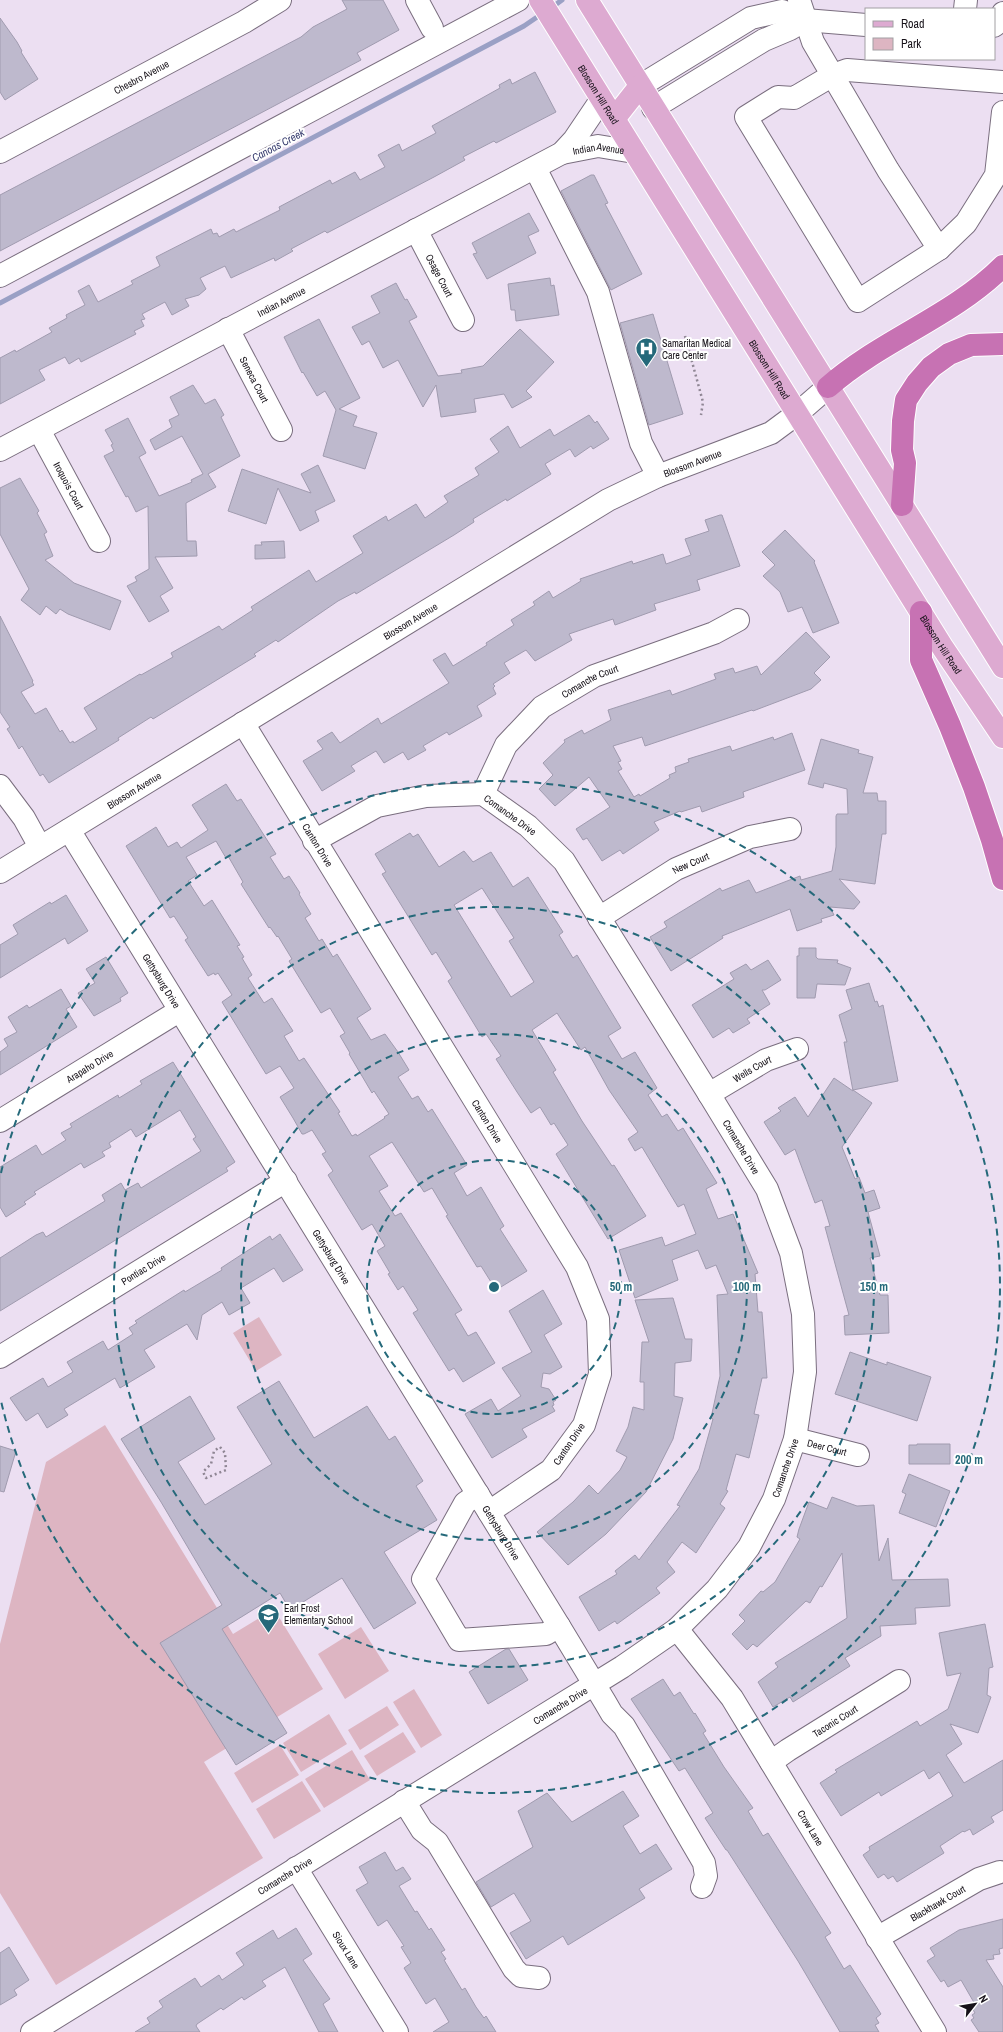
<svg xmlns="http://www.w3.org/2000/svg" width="1003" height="2032" viewBox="0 0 1003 2032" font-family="'Archivo Narrow',sans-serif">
  <rect width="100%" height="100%" fill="#ecdff2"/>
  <path fill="#ddb5c2" d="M259,1317l23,38 -26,16 -23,-38z
    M105,1425l128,209 41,-25 49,80 -119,73 59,96 -207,127 -56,-92v-249l46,-182z
    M361,1627l28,44 -44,28 -27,-45z
    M414,1689l28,46 -21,13 -28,-46z
    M387,1706l12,19 -39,25 -12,-20z
    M329,1714l18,30 -46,28 -18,-29z
    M403,1732l13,20 -39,24 -13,-20z
    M280,1745l19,30 -47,28 -18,-30z
    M352,1750l18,30 -46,28 -19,-29z
    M302,1781l19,30 -47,28 -18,-30z"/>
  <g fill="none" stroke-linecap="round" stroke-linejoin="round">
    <path stroke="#9aa0c5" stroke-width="5" d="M551,8l11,-8
      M0,303l524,-277 19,-13"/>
  </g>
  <path fill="#beb9cd" stroke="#a09baf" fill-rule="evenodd" d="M342,0h41l16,30 -42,23 4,7 -361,191v-56l301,-158 12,-10 34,-18z
    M0,18l17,24 5,9 -1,1 17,27 -33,21 -5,-8z
    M535,72l21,40 -60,31 -2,-2 -31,16 2,3 -31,17 -107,56 -2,-2 -34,18 2,2 -18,10 -1,-3 -43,20 -6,-12 -25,12 6,11 -7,6 -14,4 4,7 -17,9 -7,-13 -23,12 3,5 -4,1 3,6 -10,5 2,3 -55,28 -2,-4 -10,6 -4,-7 -26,13 6,10 -45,24v-46l15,-8 1,2 36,-20 -3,-4 18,-10 -1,-3 19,-10 -7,-14 11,-6 9,17 35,-18 -2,-3 29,-15 -4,-9 55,-28 2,5 4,-1 2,4 15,-8 2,3 44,-22 -1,-3 51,-27 2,4 23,-12 5,8 25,-13 -7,-12 21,-11 3,7 34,-18 -4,-7 68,-38 -1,-3 11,-6 2,5z
    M591,175h3l14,28 -3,1 37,70 -31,16 -50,-99z
    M529,213l10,18 -11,5 8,17 -49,26 -14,-25 4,-1 -5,-10z
    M550,278l1,8 3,-1 5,30 -43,6 -1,-11h-4l-3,-26z
    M396,283l9,17 2,-1 10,18 -8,4 29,55 24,-3 -1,-3 22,-4 37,-37 34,33 -28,29 6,6 -20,11 -8,-14 -30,5 2,13 -35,5 -5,-32 -13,22 -25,-47 -15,8 -14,-27 -7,4 -10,-18 28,-14 -9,-17z
    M653,314l30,100 -34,11 -29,-102z
    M319,319l41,79 -21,11 18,7 -4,10 24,7 -12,36 -42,-13 13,-46 -11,-19 -8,5 -14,-24 -1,1 -18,-36z
    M193,385l12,19 10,-5 9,16 -3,2 19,39 -32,18 8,13 -30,16 1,38h9l1,15 -42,1 18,31 -13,8 9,15 -20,11 -22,-36 10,-5 -2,-4 14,-8 -1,-63 -12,6 -8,-16 -2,1 -22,-41 10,-5 -3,-6 2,-1 -8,-14 23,-12 18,35 -7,4 20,39 33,-14 -1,-2 12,-6 -21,-38 -27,14 -5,-10 22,-13 -3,-7 10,-5 -9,-18z
    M589,415l6,8 2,-2 12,18 -16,10 -2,-3 -16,11 -5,-8 -25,15 6,10 -44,27 -1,-2 -33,20 1,3 -20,13 -98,59 -1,-2 -17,9 -60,41 -2,-2 -22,14 2,2 -103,63 -2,-2 -33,21 1,2 -70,43 -6,-9 -3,2 -18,-30 -3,3 -8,-14 -4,-6 3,-2 -10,-15v-96l33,65 -1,1 2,3 -13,7 14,22 11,-6 14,24 2,-2 8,13 3,-2 1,2 23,-14 -13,-21 56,-34 1,1 32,-18 -2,-4 18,-10 30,-17 3,4 31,-20 -2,-3 58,-37 7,12 47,-29 -10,-17 33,-20 2,5 28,-17 9,14 23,-16 -4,-6 35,-21 -4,-7 24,-16 -9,-13 18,-13 12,22 30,-19 4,7z
    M318,465l17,36 -20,10 4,10 -19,10 -22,-43 -12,36 -38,-13 14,-42 69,24 -10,-19z
    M20,478l19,33 -2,2 10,19 -3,2 9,22 -8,4 29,23 47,18 -11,29 -42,-16 -8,-5 -4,5 -10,-8 -6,9 -19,-15 8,-11 -29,-55v-46z
    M720,515h2l18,51 -43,14 3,10 -46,14 2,6 -41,15 -2,-6 -44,15 3,6 -37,21 -9,-11 -22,13 6,10 -17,11 2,2 -2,2 3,6 -19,12 5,10 -33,19 -2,-3 -24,14 3,4 -18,10 -5,-8 -19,11 -8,-12 -25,15 4,5 -33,20 -19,-30 20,-12 -6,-8 15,-9 8,11 38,-25 3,6 68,-41 -16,-23 12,-7 8,13 34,-21 -1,-2 28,-18 -3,-5 24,-15 -2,-3 16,-11 4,7 28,-17 -1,-2 52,-18 1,3 30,-10 3,10 25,-9 -6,-16 24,-8 -4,-11z
    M785,530l30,31 -1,1 25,61 -26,10 -11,-26 -14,5 -8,-20 -17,-16 12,-11 -13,-13z
    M284,541l1,17 -30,1v-14h7l-1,-3z
    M806,632l24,25 -16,16 7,7 -10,9 -58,22 -1,-1 -107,36 -3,-9 -29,9 8,15 -3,1 4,7 -4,2 16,26 5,-3 1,2 30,-18 -1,-3 7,-3 -1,-5 14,-5 -1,-3 42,-13 2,5 41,-14 1,3 18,-7 13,37 -62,22 1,5 -23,8 -19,7 -2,-6 -19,6 -1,-1 -26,11 5,8 -36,24 -3,-4 -18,11 -15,-23 -4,2 -7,-11 34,-22 -21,-30 -34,29 -16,-17 14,-14 -10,-12 22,-21 -1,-2 18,-10 2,4 27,-14 -3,-10 62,-20 2,5 44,-16 -2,-5 19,-6 2,5 22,-7 4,9z
    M821,739l38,11 -1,3 15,4 -10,36h14l1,8h8v33h-4l-7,50 -36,-5 21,23 -6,7 -24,-2 4,8 -13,4 1,3 -25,9 -7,-22 -68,27 1,2 -52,33 -21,-34 17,-10 -3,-5 56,-34 2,3 27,-11 7,13 44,-17 1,4 31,-9 4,-24v-31l1,-2h11l-1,-25 -23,-6 -1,5 -15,-4z
    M226,784l11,17 4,-2 35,55 -6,3 14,22 5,-3 11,17 -1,1 12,20 -6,4 14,23 3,-2 11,18 4,-3 34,55 -14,9 14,22 14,-6 13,18 11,18 -11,7 14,22 6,-3 10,16 4,-3 35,56 -13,8 13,23 14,-9 23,39 -4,3 27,42 -31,19 -15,-24 -4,1 -31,-51 2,-1 -16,-27 -8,4 -32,-50 -23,14 19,30 -9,5 16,25 6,-3 46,73 15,24 -7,4 13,22 8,-4 19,31 -32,19 -9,-14 -5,3 -36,-58 5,-3 -15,-24 -5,4 -10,-16 2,-1 -13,-22 8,-5 -13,-22 -10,6 -34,-55 5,-4 -11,-17 4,-2 -14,-22 -8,4h-2l-9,-16 -13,-21 14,-9 -14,-22 -14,8 -44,-72 10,-7 -14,-22 -3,2 -1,-2 -6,3 -23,-36 3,-2 -14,-22 -4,2 -44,-72 30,-19 12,20 9,-5 4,6 27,-18 -16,-25zM216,841l10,17 2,-2 15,26 -2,2 28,44 1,-1 7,10 1,-1 14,23 -3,2 32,52 9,-5 15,25 -5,3 10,17 -1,1 23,39 2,-2 15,23 -5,3 1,1 -28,18 -1,-2 -4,2 -14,-23 2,-1 -36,-54 -5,3 -15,-25 9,-5 -21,-33 -8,5 -16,-25 4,-3 -10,-17 2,-1 -7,-11 3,-1 -28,-45 -8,6 -16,-25 9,-6 -11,-18z
    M410,833l3,4 5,-3 21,33 25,-16 9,11 18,-10 22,35 15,-10 35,55 -4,3 14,23 4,-3 44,73 -13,8 14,23 13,-7 22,36 -9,7 14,22 5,-3 11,17 5,-3 34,55 -11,6 12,30 15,-5 25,59 -3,1 3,38h4l5,66h-5l-8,36 5,1 -10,43 -13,-4 -10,36 2,1 -8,13 5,4 -29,45 -14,-11 -15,20 8,10 -19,16 4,5 -43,31 -2,-3 -16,10 -20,-34 38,-23 -2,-3 20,-16 4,5 41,-54 -3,-1 22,-36 14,-50 -2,-1 9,-42 -3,-81 11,-1 -12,-29 -10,4 -8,-19 -26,10 6,20 -43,18 -16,-48 43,-13 3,9 31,-12 -12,-30 -6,3 -36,-60 -7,4 -7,-12 10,-7 -29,-42 -24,-43 -4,3 -24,-37 -25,17 24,40 -3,2 29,49 30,45 2,-1 32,51 -38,23 -52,-85 12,-9 -14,-22 -3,2 -11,-18 -9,6 -14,-21 -21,-33 5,-3 -15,-22 -4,3 -34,-56 4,-3 -16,-26 -4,3 -50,-81 4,-2 -11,-18zM482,888l32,50 -5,3 25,41 -23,15 -57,-92z
    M66,895l22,36 -20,13 -3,-6 -65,40v-33l18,-11 -5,-9 37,-23 1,2z
    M799,948h17v9l2,2 20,1 -1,3 14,5 -6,17 -28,-1 -2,14h-18v-42h2z
    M106,957l22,36 -8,5 1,3 -27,15 -16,-23 17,-10 -9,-14z
    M768,960l13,20 -16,10h-3l8,14 -23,15 3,4 -17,10 -4,-5 -16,10 -21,-33 42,-26 -4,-6 16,-9 5,6z
    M869,983l6,19 2,-1 2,6 4,-2 15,76 -45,9 19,13 -30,44 13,32 4,-2 6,16 9,-3 6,18 -12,4 12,44 -10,2 10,37h8l1,38 -44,2 -1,-19 5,-1 -24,-88 5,-1 -8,-26 -7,3 -20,-54 -10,6 -21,-33 17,-11 -3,-3 17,-11 13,20 26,-39 19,13 -9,-49h3l-8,-27 13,-6 -6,-19z
    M61,989l10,17 -5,3 11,18 -77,48v-23l8,-6 -4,-7 13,-7 -9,-15 19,-12 2,3z
    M173,1062l62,100 -9,6 2,3 -228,140v-53l36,-23 7,-3 3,5 59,-36 -3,-6 19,-12 4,7 13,-7 3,5 60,-37 -8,-12 3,-2 -16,-27 -44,27 -5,-8 -22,14 2,4 -9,5 3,4 -21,12 -3,-5 -47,29 2,2 -12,8 2,2 -20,13 -6,-10v-40l36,-22 6,10 24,-15 -5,-7 11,-6 -2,-3 48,-29 1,3 23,-14 -2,-3z
    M280,1234l23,36 -20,12 -9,-14 -33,20 9,15 -21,12 -7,-13 -20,13 -5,25 -10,-16 -43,26 11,17 -35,21 -5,-10 -51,31 4,6 -21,13 -9,-15 -12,8 -16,-23 33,-20 5,9 25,-15 -6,-10 36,-21 5,9 25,-16 -4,-6 8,-5 -2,-2 49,-31 1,2 37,-22 -1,-2 49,-32 2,4z
    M543,1290l19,34 -18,11 18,32 -12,7 -7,-1 -2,14 8,2 7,11 -3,2 1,3 -2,1 3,5 -33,18 5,8 -35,21 -27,-44 26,-15 7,12 23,-15 -19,-28 30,-16 -23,-41z
    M673,1298l12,41h7l-1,22 -16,2 -1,33 9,2 -10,41 -27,53 -40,42 -38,31 -31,-33 36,-30 16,-17 9,9 22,-24 7,-13 -11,-6 12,-24 5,-20 11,3v-28h-4l2,-40h7l-14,-42z
    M850,1352l37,13v-3l44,15 -14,44 -82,-27z
    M279,1381l35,57 53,-32 22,34 6,-4 28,45 -7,5 21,34 -53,32 32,51 -42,26 -32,-51 -52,32 -10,-17 -58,36 65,104 -51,32 -76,-122 62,-38 -61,-103 -40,-63 69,-43 25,43 -37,23 27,43 67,-41 -35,-57z
    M917,1444h33v20h-41v-19h8z
    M0,1446l16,5 -12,41 -4,-1z
    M909,1474l41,17 -14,36 -37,-14 7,-19 -4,-2z
    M832,1497l25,9 17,-1 5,56 9,-23 4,42 56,-1 2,27 -35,2 1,16 -36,2 1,10 -36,22 5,8 -57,36 -3,-5 -17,10 -15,-25 20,-15 -3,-4 72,-45 -5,-65 -20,34 -2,-1 -10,17 -4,-2 -49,46 -4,-3 -6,6 -15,-16 13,-13 -6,-6 22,-24 2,1 12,-10 25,-43 -3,-2 2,-8 10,-27 18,7z
    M985,1624l8,43 -4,1 -2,27 4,2 -13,36 -28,-9 12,20 -16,11 18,28 39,-23v50l-12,7 3,5 -21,13 -3,-6 -6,3 -1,-1 -23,15 4,7 -47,29 -4,-6 -5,3 -4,-5 -6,4 -15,-23 7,-5 -1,-3 84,-51 -14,-24 -10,7 -5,-9 -43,26 -2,-4 -38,24 -21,-33 17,-11 -2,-2 82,-49 3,5 28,-17 13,-36 -14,3 -8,-43z
    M506,1649h3l19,31 -40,24 -19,-32z
    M663,1679l11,17 6,-4 14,22 1,-1 11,18 -3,2 21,34 29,41 -5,3 15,25 5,-3 63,100 -6,4 19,32 6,-4 31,49 -5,4 3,5 -4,2 4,7h-39l-42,-71 -71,-111h-1l-21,-32 8,-5 -28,-45 -6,3 -48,-72z
    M623,1791l16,25 -16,10 17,28 16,-10 16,25 -33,20 6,9 -77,47 -5,-9 -37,23 -16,-26 21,-12 -17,-28 -23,14 -15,-25 57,-35 -15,-36 29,-18 25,29z
    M385,1852l11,19 7,-4 8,12 -12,7 16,26 2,-1 12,19 2,-2 14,22 -4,2 5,7 -2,1 18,30 3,-2 11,19 8,11 2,-2 10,16h-63l16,-10 -14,-24 -9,6 -22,-36 7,-5 -10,-16 3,-1 -17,-26 -9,6 -22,-36 12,-7 -9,-16z
    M1003,1919v29l-4,1 1,5 -7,1 1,4 -8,1 17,27v45h-24l-8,-12 3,-2 -2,-3 3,-2 -3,-5 4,-2 -15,-26 -13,7 -4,-7 -3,2 -14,-21 8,-5 -5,-8 29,-18z
    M296,1928l16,26 -9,6 27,39 -7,5 15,28h-19l-34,-65 -23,14 4,5 -22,14 -2,-3 -19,13 -2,-2 -24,16 -1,2 4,6h-65l15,-9 -3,-5 16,-11 -4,-6 17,-11 19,-12 6,9 18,-12 3,5 22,-15 -8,-12 37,-23 5,9z
    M9,1947l20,33 -15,10 3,5 -17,10v-52z"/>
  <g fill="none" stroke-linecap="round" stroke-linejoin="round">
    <defs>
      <g id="minor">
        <path d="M417,0l15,28"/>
        <path d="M799,0l14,42 75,128 51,79"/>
        <path d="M965,9l1,-9"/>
        <path d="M994,26l7,-6 2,-7"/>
        <path d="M1003,82l-156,-12 -14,5 -39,23 -16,-1 -32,20 112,184 81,-52 27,-26 30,-48 7,-63"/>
        <path d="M640,86l111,-68 31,-7 23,9 61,5"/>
        <path d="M653,108l111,-68 26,-11 15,-9"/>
        <path id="s1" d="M0,152l244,-130 36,-22"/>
        <path id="s2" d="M562,153l36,-7 36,6"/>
        <path d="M535,168l63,124 43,151 17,33"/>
        <path id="s3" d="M416,230l47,90"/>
        <path d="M0,276l518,-276"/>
        <path id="s4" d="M228,329l53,101"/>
        <path id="s5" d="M39,430l60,111"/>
        <path id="s6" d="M0,450l562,-297 12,-13 27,-40"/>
        <path id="s7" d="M243,723l334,544 21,52 2,55 -16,51 -33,45 -62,42"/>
        <path d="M0,786l24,32 16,29"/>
        <path id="s8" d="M483,794l23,-49 36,-38 52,-31 120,-43 24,-13"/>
        <path id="s9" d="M69,830l490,796 46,76 7,12 12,12 80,137 2,13 -4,11"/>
        <path id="s10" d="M0,872l608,-372 50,-24 113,-43 27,-20 30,-26"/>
        <path id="s11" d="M599,918l77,-49 74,-32 40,-8"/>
        <path id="s12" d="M709,1094l57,-34 31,-11"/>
        <path id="s13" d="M0,1121l179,-110"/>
        <path id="s14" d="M0,1357l286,-176"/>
        <path id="s15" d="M795,1439l63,16"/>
        <path d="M478,1494l-13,9 -42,76 36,61 87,-6 13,-8"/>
        <path id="s16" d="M677,1629l55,69 203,334"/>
        <path id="s17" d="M771,1762l17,-12 111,-69"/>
        <path d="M404,1801l18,29 15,12 77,127 7,7 18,2"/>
        <path id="s18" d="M296,1868l101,164"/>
        <path id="s19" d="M877,1938l102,-59 21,-7"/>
        <path id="s20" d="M32,2032l590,-365 55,-38 40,-40 32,-42 25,-48 21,-60 10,-67 -2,-58 -12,-61 -24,-64 -58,-95 -145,-233 -36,-35 -45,-32 -57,2 -49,10 -63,35"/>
      </g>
      <g id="major">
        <path id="s21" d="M540,0l403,648 60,89"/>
        <path d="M587,0l416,667"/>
        <path d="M614,119l26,-33"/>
      </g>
      <path id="highway" d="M828,387c53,-47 124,-70 175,-121
        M902,505l3,-42 -3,-13 1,-29 3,-21 11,-17 14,-16 18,-13 22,-9 32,-1
        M921,612v48l29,66 24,61 18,53 11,39"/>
    </defs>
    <use href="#minor" stroke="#7a6e7f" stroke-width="24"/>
    <use href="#major" stroke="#fff" stroke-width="24"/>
    <use href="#highway" stroke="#fff" stroke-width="24"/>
    <path stroke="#8f8694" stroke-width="2.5" stroke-dasharray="2 3" stroke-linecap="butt" d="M685,336l18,66 -2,13
      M220,1447l5,6 1,17 -20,8 -3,-6 8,-8 3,-13z"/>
    <use href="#minor" stroke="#fff" stroke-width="22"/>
    <use href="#major" stroke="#ddaad1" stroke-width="22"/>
    <use href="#highway" stroke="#c772b3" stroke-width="22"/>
  </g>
  <g fill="none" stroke="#25697a" stroke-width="2" stroke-dasharray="7 5">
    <circle cx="494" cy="1287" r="127"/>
    <circle cx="494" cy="1287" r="253"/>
    <circle cx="494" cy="1287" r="380"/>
    <path d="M1 1173A506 506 0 1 1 1 1401"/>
  </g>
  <defs>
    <symbol id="hospital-pin" viewBox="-11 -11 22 30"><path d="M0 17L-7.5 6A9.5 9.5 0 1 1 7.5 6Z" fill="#25697a" stroke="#fff"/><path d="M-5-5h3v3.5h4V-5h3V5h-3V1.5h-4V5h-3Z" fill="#fff"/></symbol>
    <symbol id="school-pin" viewBox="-11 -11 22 30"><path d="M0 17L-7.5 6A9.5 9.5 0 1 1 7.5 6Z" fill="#25697a" stroke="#fff"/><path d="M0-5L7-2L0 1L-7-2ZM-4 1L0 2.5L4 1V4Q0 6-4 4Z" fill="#fff"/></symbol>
  </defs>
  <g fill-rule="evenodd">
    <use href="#hospital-pin" x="634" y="336" width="25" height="34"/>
    <use href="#school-pin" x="256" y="1602" width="25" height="34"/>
  </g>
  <g text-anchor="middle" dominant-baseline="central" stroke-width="4" stroke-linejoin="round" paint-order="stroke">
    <g font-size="10" fill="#171219" stroke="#fff">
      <text stroke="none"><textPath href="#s1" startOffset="160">Chesbro Avenue</textPath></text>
      <text stroke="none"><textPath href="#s21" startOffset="111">Blossom Hill Road</textPath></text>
      <text stroke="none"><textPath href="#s2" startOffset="37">Indian Avenue</textPath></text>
      <text stroke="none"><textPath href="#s3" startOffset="51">Osage Court</textPath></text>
      <text stroke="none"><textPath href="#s6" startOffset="318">Indian Avenue</textPath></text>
      <text stroke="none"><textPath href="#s21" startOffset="435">Blossom Hill Road</textPath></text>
      <text stroke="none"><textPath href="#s4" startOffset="57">Seneca Court</textPath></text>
      <text stroke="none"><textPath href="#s10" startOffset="805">Blossom Avenue</textPath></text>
      <text stroke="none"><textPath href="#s5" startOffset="63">Iroquois Court</textPath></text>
      <text stroke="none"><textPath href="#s10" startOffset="481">Blossom Avenue</textPath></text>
      <text stroke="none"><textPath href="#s21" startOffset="759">Blossom Hill Road</textPath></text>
      <text stroke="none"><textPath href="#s8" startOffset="161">Comanche Court</textPath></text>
      <text stroke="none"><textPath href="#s10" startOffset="157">Blossom Avenue</textPath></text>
      <text transform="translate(510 815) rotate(36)">Comanche Drive</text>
      <text stroke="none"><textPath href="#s7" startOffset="143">Canton Drive</textPath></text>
      <text stroke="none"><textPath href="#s11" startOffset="107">New Court</textPath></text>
      <text stroke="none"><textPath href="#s9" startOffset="177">Gettysburg Drive</textPath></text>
      <text stroke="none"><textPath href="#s13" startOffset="105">Arapaho Drive</textPath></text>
      <text stroke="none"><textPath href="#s12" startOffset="50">Wells Court</textPath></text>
      <text stroke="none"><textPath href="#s7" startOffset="467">Canton Drive</textPath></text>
      <text transform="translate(741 1147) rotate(59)">Comanche Drive</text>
      <text stroke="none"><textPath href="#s9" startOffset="501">Gettysburg Drive</textPath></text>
      <text stroke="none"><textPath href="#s14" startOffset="168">Pontiac Drive</textPath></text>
      <text transform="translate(569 1444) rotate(-56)">Canton Drive</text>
      <text stroke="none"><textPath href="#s15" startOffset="33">Deer Court</textPath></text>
      <text stroke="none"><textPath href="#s20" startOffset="957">Comanche Drive</textPath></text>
      <text stroke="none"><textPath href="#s9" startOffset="825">Gettysburg Drive</textPath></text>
      <text stroke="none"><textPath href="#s20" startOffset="621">Comanche Drive</textPath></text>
      <text stroke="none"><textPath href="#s17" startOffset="76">Taconic Court</textPath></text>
      <text stroke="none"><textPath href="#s16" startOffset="240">Crow Lane</textPath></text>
      <text stroke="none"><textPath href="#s20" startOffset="297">Comanche Drive</textPath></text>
      <text stroke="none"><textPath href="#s19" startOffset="70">Blackhawk Court</textPath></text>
      <text stroke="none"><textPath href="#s18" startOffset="96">Sioux Lane</textPath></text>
    </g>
    <g font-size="10" fill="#171219" stroke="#fff" text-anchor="start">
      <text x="662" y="343">Samaritan Medical<tspan x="662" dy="12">Care Center</tspan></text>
      <text x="284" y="1608">Earl Frost<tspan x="284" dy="12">Elementary School</tspan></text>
    </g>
    <g font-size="11" font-style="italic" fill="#383d6f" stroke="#fff">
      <text transform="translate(278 145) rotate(-28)">Canoas Creek</text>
    </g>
  </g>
  <circle cx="494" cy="1287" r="6" fill="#25697a" stroke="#fff" stroke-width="2"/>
  <g font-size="12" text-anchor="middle" font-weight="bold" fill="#25697a" stroke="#fff" stroke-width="4" stroke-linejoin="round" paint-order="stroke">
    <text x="621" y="1291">50 m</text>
    <text x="747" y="1291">100 m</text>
    <text x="874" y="1291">150 m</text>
    <text x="969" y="1464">200 m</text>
  </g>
  <rect x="865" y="8" width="130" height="52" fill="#ffffff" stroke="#a2a0a3"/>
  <rect x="873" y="21" width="20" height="6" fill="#ddaad1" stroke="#a2a0a3"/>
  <text x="901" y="28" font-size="12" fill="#171219">Road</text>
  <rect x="873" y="38" width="20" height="12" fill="#ddb5c2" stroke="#a2a0a3"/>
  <text x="901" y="48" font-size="12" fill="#171219">Park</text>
  <g transform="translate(975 2004) rotate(59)" stroke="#ffffff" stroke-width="3" paint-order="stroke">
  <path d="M0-3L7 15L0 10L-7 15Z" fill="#171219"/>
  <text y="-6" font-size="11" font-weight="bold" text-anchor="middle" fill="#171219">N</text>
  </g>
</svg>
